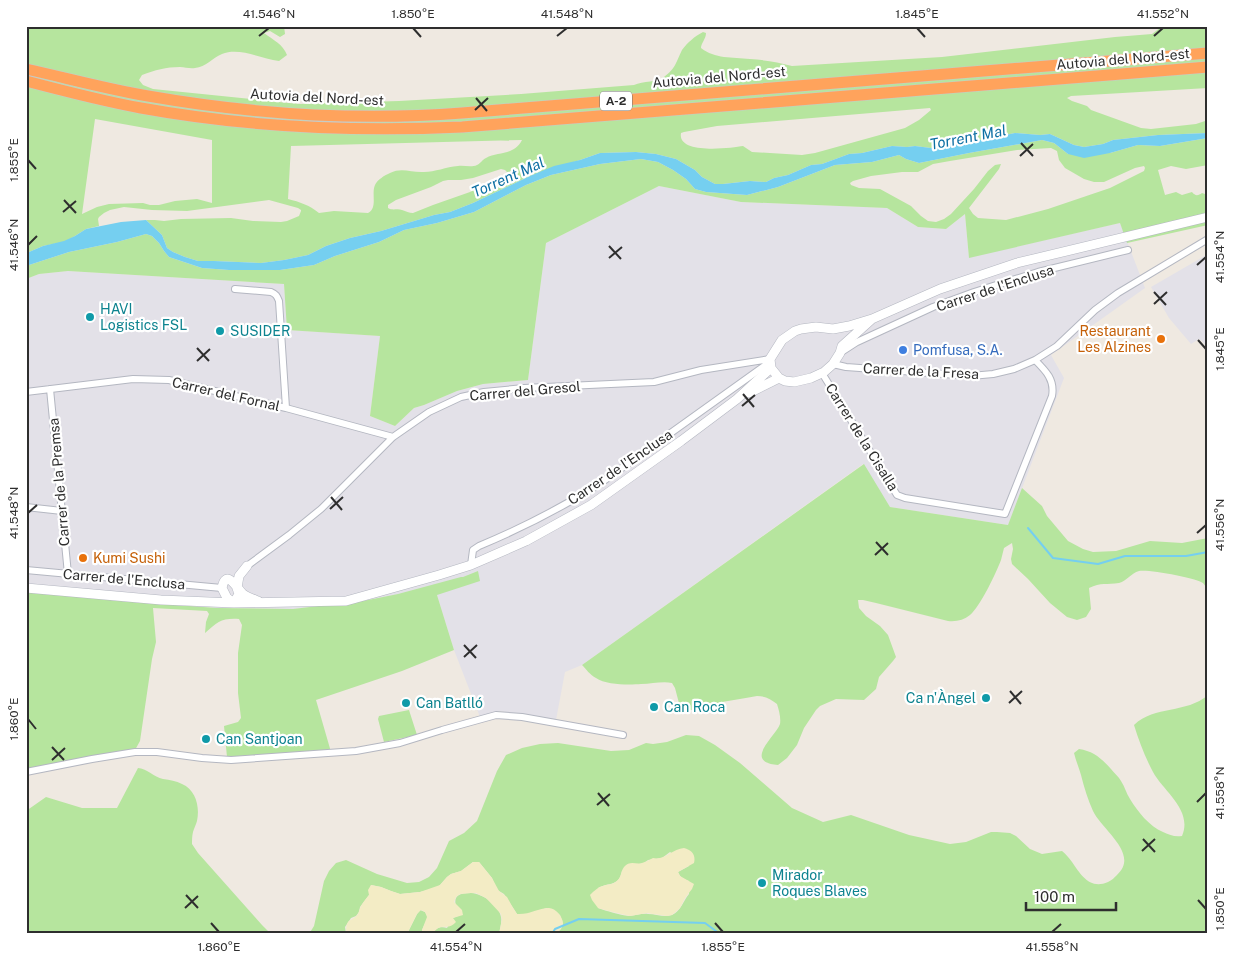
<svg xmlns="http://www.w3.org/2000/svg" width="1234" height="960" viewBox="0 0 1234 960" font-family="'Public Sans',sans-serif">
  <rect width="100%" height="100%" fill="#efe9e1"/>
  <path fill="#e3e1e8" d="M659,186l82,16 146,6 31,19 28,2 19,-15 4,43 151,-34 25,65 -94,67 13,23 -56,147 -118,-18 -27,-43 -281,201 -17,7 -9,48 -57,-9 -19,6 -26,-67 -20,-65 -35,9 -31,6 -75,9 -76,-1 -97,-7 -94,-10v-312l13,-5 29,-3 216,13 3,46 93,6 -10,80 25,10 19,-18 10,-3 33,-14 26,-7 45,-4 18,-137z
    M1208,254v95l-6,-8 -3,-2 -8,5 -22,-26 -18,-31z"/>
  <path fill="#b6e59e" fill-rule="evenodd" d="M26,26h258l1,8 -5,3 -10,-6 -6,2c9,7 19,11 23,22l-8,6c-18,-2 -39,-14 -57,-7 -10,4 -16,13 -27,14 -5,1 -10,-1 -15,-1 -14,0 -25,3 -38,8l-3,5 4,5 10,4 146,15 100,-3 122,-7 113,-9c9,-4 24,-3 30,-8 12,-9 12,-15 18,-27 5,-7 13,-14 21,-18l3,1c0,6 -5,10 -5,15 14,11 31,9 49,11 14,1 28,3 42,7l150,-9 173,-20 37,-3 8,-6 48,-2v62l-137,8 -4,2 5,3 15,5 4,4 50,18 10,1 45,-5 12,-4v13l-50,2 -45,5 -10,4 -19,3 -10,-2 -24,-11 -10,1 -25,-2 -50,10 -10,-2 -24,7 -16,-2 -8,1 -15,-1 -30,7 -13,1 -27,10 -11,1 -23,10 -14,3 -8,4 -16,-1 -27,3h-8l-13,-7 -7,-7 -19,-11 -20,-5 -20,-2 -36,1 -20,7 -50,16 -57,27 -23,9 -16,3 -53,16 -31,7 -24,8 -18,9 -24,5 -23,3 -47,-2h-16l-13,-4 -12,-5 -6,-4 -5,-13 -16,-15h9l9,1 17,-2 50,-1 22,3 28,1 6,-1 12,-5 2,-5v-1l-3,-2 -29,-8 -82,11 -35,-1 -28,-3 -14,3 -6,3 -5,4 -1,2 1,7 -13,3 -11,7 -11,6 -21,4 -14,6h-3zM930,108l1,2 -12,10 -14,8 -90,25 -13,2 -50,-3 -9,-6c-12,2 -66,9 -62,-13l3,-1 33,-6zM95,119l117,21v63l-15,-4 -22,2 -16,4h-9l-7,-2 -34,1 -12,3 -15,7zM522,140c-8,16 -24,11 -36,18 -4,2 -6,6 -9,7 -6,3 -13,0 -19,1 -12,1 -23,6 -34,6 -12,1 -22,-5 -34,1 -5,2 -13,7 -15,12 -4,9 3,23 -7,28l-34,-2 -15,2c-10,-8 -19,-11 -31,-14l3,-53zM501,169l4,1 2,2 -1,2 -2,3 -34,15 -37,13 -20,8c-4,0 -7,-2 -11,-3 -5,-2 -9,1 -14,-2v-3l8,-5 35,-13 12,-6 5,-1h13l12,-2z
    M1208,138v27l-22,4 -15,-3 -13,4 7,25 11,-3 6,3 10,-3c3,4 6,4 10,1l3,1 3,-3v34l-81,18 -7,-20 -151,35 -4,-44 -19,15 -28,-2 -31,-19 -146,-6 -82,-16 -113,57 -18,137 -45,4 -26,7 -33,14 -10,3 -19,18 -25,-10 10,-80 -93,-6 -3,-46 -216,-13 -29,3 -13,5v-13l43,-14 48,-10 29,-8 6,2 7,7 5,8 5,6 33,11 27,2h51l34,-5 21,-9 44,-14 25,-12 33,-7 37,-11 52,-27 25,-10 49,-11 41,-5 17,3 15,8 13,9 9,10 11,3 41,3 31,-8 57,-22 37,-3 27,-7 7,4 13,4 50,-10 73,-13 12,3 14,11 42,-1 28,-8 22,1zM1051,148l6,3 2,9 6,8 19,11 10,3h10l31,-14 9,-2 1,2 -1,3 -34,17 -62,21 -42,11 -28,-2 -5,-4 -4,-6 30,-39 2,-5 -6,1 -7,6 -14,18 -23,25 -7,5 -8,3 -8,-1 -7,-5 -10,-10 -31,-17 -21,-1 -8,-3 -1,-2 3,-2 18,-5 31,-4h16l15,-8 17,-3 67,-11z
    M864,464l26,43 118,18 14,-37 20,18 5,10 21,25 15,8 10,3 23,-1 34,-10 32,2 26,-5v52c-2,-2 -3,-5 -5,-7 -6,-5 -55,-14 -64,-12 -8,2 -12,10 -20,12 -12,2 -18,-1 -30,5l2,21 -5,8 -9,3 -10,-3 -17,-14 -22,-24 -16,-15 -1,-5 2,-10 -1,-6 -8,5c-1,4 -2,8 -3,12 -5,13 -21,47 -31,55 -6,5 -14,7 -22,6l-72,-18 -13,-3h-5l1,8 7,8 14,10 8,9 8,22 -3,4 -14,16 -3,12 -12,11 -28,-1 -16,7 -4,4 -12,18 -7,17 -10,13 -9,7c-36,-3 -2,-29 2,-41 1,-6 -1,-14 -3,-20 -6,-5 -12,-8 -20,-8 -11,2 -23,4 -35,6 -12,3 -29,13 -42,5l-5,-19 -3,-5c-10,-2 -20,1 -31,1 -12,1 -35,1 -45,-6 -6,-3 -10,-9 -14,-13z
    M478,571l2,10 -43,14 17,55 -52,21 -86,29 15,52 -11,-2 -80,7h-13l-3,-31 14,-4 3,-4 -3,-25v-40l4,-28 -3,-6c-18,-1 -21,3 -34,14l1,-11 3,-8 -2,-3 -54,-3 3,34 -4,17 -12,82 -5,9 -109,20v-179l94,10 97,7 76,1 75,-9 30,-6 63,-17h2z
    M1208,695v239h-653l5,-4 3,-5 -3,-10 -13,-7 -20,6h-10l-13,-20 -5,-3 -3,-3 -4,-10 -13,-16h-6l-12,9 -10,3 -4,3 -7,8 -4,3 -16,4 -20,2 -9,-3 -10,-4 -10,-2 -2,10 -9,12 -1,5 -3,4 -5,2 -6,9 1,7h-37l5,-8 10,-45 5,-10 7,-8 10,-3 31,14 30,9 12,-1 10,-5 8,-9 12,-27 15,-8 13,-12 20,-50 9,-16 16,-7 18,-4 18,-1 53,8 18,-1 17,-7 7,1 14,-2 19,-7 13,1 16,9 25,18 52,45 31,14 28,-7 58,20 41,9 16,-2 25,-10h6l13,1 6,3 14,13 12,5 20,-3c4,3 7,7 10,11 9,13 18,28 36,20 4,-2 6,-4 9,-7 23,-21 -15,-45 -24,-64 -5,-11 -9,-24 -12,-36 -2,-7 -5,-14 -7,-22l5,-4c14,2 22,9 32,20 3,4 8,8 10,12 4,6 5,12 9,18 8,13 19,27 33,33 7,3 11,5 19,4 11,-26 -18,-44 -29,-64 -8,-15 -14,-31 -19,-47 21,-20 52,-11 74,-30zM670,852l19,14 -11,6c2,5 5,7 11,9v13c-6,7 -8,17 -17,21 -8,3 -16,-1 -24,-1 -6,-1 -13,2 -19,2 -10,-1 -22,-5 -31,-8v-20c11,-6 21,-1 24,-17l17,-7 5,-1 4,-3 14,-2z
    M409,710l8,25 -33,7 -6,-23 1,-3z
    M138,768c8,0 16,9 25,11 7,1 13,2 19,5 14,6 18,23 15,37 -1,4 -3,7 -4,11 -1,4 -1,8 -1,12l6,9 64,72 9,9h-245v-123l20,-14 36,11h35z
    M471,893c12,1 28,12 30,24 1,6 -1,11 -2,17h-69c6,-5 9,-8 17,-6l6,-10 5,-2c-4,-16 -6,-23 13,-23z
    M420,910l5,2 3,5 -6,13v4h-15l10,-20z"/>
  <path fill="#f3ecc5" d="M684,848c8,2 12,7 10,15l-16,9 2,4 14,8 -2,5 -7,9 -5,10 -8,7 -5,1 -20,-3 -17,3 -21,-5 -11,-3 -6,-8 -2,-5c4,-4 8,-8 13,-9 4,-2 8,-1 11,-3 8,-4 6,-11 10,-16 6,-7 12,-2 18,-4 4,-1 7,-3 11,-5 11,3 19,-9 31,-10z
    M473,862h6l13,16 7,13 8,6 5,9 5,8c12,1 21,-6 32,-6 7,0 15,10 14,17 -1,4 -5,7 -8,9h-56l3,-15 -1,-5 -15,-16 -10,-5h-5l-11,1 -4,3 -2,5 8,8 1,5 -10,3 3,4c-6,6 -8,4 -15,5 -5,1 -6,5 -11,7 -2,1 -5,0 -8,0v-4l5,-13 -2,-5 -4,-2 -4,4 -10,20h-61c0,-18 4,-10 12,-20 1,-3 2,-6 3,-8 2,-4 5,-7 8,-11l-1,-5 3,-5 10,2 10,4 9,3 20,-2 20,-7 7,-8 4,-3 10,-3z"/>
  <path fill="#75cff0" d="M1015,133l25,2 10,-1 24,11 10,2 19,-3 10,-4 45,-5 50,-2v5l-48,8 -22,-1 -28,8 -26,5 -16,-4 -14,-11 -12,-3 -73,13 -50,10 -13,-4 -7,-4 -27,7 -37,3 -57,22 -31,8 -41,-3 -11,-3 -9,-10 -13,-9 -15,-8 -17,-3 -41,5 -49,11 -25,10 -52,27 -37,11 -33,7 -25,12 -44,14 -21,9 -34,5h-51l-27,-2 -33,-11 -5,-6 -5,-8 -7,-7 -6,-2 -29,8 -48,10 -43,14v-14h3l14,-6 21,-5 11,-5 11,-7 35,-7 25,-2 16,15 5,13 6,4 12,5 13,4h16l47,2 23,-3 24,-5 18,-9 24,-8 31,-7 53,-16 16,-3 23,-9 57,-27 24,-10 26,-6 20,-7 36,-1 20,2 20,5 19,11 7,7 13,7h8l27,-3 16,1 8,-4 14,-3 23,-10 11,-1 27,-10 13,-1 30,-7 15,1 8,-1 16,2 24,-7 11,2z"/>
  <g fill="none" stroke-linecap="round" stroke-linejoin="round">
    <path stroke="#75cff0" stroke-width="2" d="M1028,528l25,30 45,6 27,-8h61l22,-4
      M552,934l3,-5 24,-10 126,4 15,11"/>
    <defs>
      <path id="street" d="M235,289l36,3c5,2 6,4 8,9l7,107
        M840,353l17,-11 76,-35 41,-15 64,-20 90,-22
        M833,364l13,3 125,9 22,-2 21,-5 21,-9 22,-14 38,-36 23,-17 90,-54
        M822,373l75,122 8,3 100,16 47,-118c3,-16 -6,-25 -17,-36
        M50,389l18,185
        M26,392l107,-13 36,1 117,28 107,29
        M26,507l36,4
        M471,565l2,-15 6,-4c41,-17 80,-37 119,-61l172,-123
        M247,566l42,-31 32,-26 72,-72 36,-25 32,-15 23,-5 40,-4 130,-6 47,-12 69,-11
        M26,570l196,18
        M26,772l66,-13 43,-7h22l45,6 29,2 125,-9 44,-8 42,-13 54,-15 26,2 101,18"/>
      <path id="secondary" d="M872,319l-30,27 -2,7 -7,11 -9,8 -13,6 -17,4 -9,-1 -6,-3 -8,-10 -1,-9 12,-19 13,-9 6,-2 15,-2 17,2 16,-3 23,-7 68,-30 77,-26 191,-46
        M749,393l30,-15
        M247,566l-8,10 -2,12 2,6 -5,9 -7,-5 -5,-10c4,-21 15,1 21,6 4,3 10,5 15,7
        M26,588l135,12 73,3 112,-2 93,-26 32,-10 55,-24 65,-36 90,-64 56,-42 34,-31"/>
      <path id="highway" d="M26,69c41,9 81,20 122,27 103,18 210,25 314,17l746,-60
        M26,81c38,10 76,20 115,27 105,19 214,24 321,19l746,-60"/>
    </defs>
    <use href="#street" stroke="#b4b7c1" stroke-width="8"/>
    <use href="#secondary" stroke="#b4b7c1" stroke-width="10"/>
    <use href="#highway" stroke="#c9c9c9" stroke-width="12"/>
    <use href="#street" stroke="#fff" stroke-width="6"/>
    <use href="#secondary" stroke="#fff" stroke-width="9"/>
    <use href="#highway" stroke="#ffa35c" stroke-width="11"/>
  </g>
  <path fill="none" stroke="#2e2e2e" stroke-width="2" d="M413,28l8,9M917,28l8,9M259,36l10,-8M557,36l10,-8M1154,36l9,-8M476,98l11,13M475,110l13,-12M1021,143l12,13M1020,156l13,-12M28,160l8,9M64,200l12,13M63,212l13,-11M28,245l9,-9M609,246l12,13M609,258l13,-11M1197,265l9,-8M1154,292l12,13M1154,304l13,-12M1198,340l8,9M197,348l12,13M197,361l13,-12M743,394l11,13M742,406l13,-11M331,497l11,13M330,509l13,-12M28,513l9,-8M1197,533l9,-8M876,542l12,13M875,555l13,-12M464,645l12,13M464,657l13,-12M1010,691l11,13M1009,703l13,-12M28,719l8,10M52,747l12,13M52,760l13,-12M598,793l11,13M1197,802l9,-9M597,805l13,-11M1143,839l12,13M1142,851l13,-12M186,895l12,13M1198,900l8,9M185,908l13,-12M211,923l8,9M715,923l8,9M456,932l9,-8M1052,932l9,-8"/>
  <g fill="#0f9aa8" stroke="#fff" stroke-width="2">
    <circle cx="90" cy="317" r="5"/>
    <circle cx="220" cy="331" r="5"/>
    <circle cx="986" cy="698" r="5"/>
    <circle cx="406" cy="703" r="5"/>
    <circle cx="654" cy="707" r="5"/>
    <circle cx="206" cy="739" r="5"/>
    <circle cx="762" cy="883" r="5"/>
  </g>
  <g fill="#e8710a" stroke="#fff" stroke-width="2">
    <circle cx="1161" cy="339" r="5"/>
    <circle cx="83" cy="558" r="5"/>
  </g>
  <circle fill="#3f7fe0" stroke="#fff" stroke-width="2" cx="903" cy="350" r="5"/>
  <g text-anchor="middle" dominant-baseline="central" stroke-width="4.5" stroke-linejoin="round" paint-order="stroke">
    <rect fill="#fff" stroke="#6d6d6d" stroke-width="1" x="600" y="91.5" width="32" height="19" rx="4"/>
    <g font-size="12" font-weight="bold" fill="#2e2e2e">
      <text x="616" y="101">A-2</text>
    </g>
    <g font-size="14" fill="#2e2e2e" stroke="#fff">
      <text transform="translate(1123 59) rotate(-5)">Autovia del Nord-est</text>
      <text transform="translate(719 77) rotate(-5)">Autovia del Nord-est</text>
      <text transform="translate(317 97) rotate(3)">Autovia del Nord-est</text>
      <text transform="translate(995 288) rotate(-18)">Carrer de l'Enclusa</text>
      <text transform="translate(921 371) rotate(3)">Carrer de la Fresa</text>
      <text transform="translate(525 391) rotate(-5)">Carrer del Gresol</text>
      <text transform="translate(226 394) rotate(13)">Carrer del Fornal</text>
      <text transform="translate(862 437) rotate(58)">Carrer de la Cisalla</text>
      <text transform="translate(620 467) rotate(-34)">Carrer de l'Enclusa</text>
      <text transform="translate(59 482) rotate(-95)">Carrer de la Premsa</text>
      <text transform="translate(124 579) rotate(5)">Carrer de l'Enclusa</text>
    </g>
    <g font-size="14" fill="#0d838f" stroke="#fff" text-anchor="start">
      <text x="100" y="309">HAVI<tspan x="100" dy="16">Logistics FSL</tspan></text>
      <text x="230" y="331">SUSIDER</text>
      <text x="976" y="698" text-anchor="end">Ca n'Àngel</text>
      <text x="416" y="703">Can Batlló</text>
      <text x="664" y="707">Can Roca</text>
      <text x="216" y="739">Can Santjoan</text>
      <text x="772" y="875">Mirador<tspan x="772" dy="16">Roques Blaves</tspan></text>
    </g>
    <g font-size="14" fill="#c56008" stroke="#fff" text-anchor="end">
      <text x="1151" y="331">Restaurant<tspan x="1151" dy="16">Les Alzines</tspan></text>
      <text x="93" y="558" text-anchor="start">Kumi Sushi</text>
    </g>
    <g font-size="14" fill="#366cbe" stroke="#fff" text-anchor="start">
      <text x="913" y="350">Pomfusa, S.A.</text>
    </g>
    <g font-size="15" font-style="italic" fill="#0d6fa3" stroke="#fff">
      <text transform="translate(968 137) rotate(-11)">Torrent Mal</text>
      <text transform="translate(508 177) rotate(-24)">Torrent Mal</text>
    </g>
  </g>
  <rect width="1234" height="960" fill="none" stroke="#ffffff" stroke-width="55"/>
  <path d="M1026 902v8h90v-8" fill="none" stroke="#2e2e2e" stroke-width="2.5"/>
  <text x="1034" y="902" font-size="15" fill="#2e2e2e" stroke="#ffffff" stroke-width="4" paint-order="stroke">100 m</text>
  <rect x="28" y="28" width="1178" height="904" fill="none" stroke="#2e2e2e" stroke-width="2"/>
  <g font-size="12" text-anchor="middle" fill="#2e2e2e">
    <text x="269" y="18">41.546°N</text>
    <text x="413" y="18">1.850°E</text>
    <text x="567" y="18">41.548°N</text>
    <text x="917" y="18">1.845°E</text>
    <text x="1163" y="18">41.552°N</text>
    <text transform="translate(14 160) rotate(-90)" y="4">1.855°E</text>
    <text transform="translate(14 245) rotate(-90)" y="4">41.546°N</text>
    <text transform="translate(1220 257) rotate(-90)" y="4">41.554°N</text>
    <text transform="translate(1220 349) rotate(-90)" y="4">1.845°E</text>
    <text transform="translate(14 513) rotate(-90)" y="4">41.548°N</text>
    <text transform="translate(1220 525) rotate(-90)" y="4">41.556°N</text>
    <text transform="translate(14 719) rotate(-90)" y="4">1.860°E</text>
    <text transform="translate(1220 793) rotate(-90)" y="4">41.558°N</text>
    <text transform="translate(1220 909) rotate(-90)" y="4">1.850°E</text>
    <text x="219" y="951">1.860°E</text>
    <text x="456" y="951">41.554°N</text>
    <text x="723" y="951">1.855°E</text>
    <text x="1052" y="951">41.558°N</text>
  </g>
</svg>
